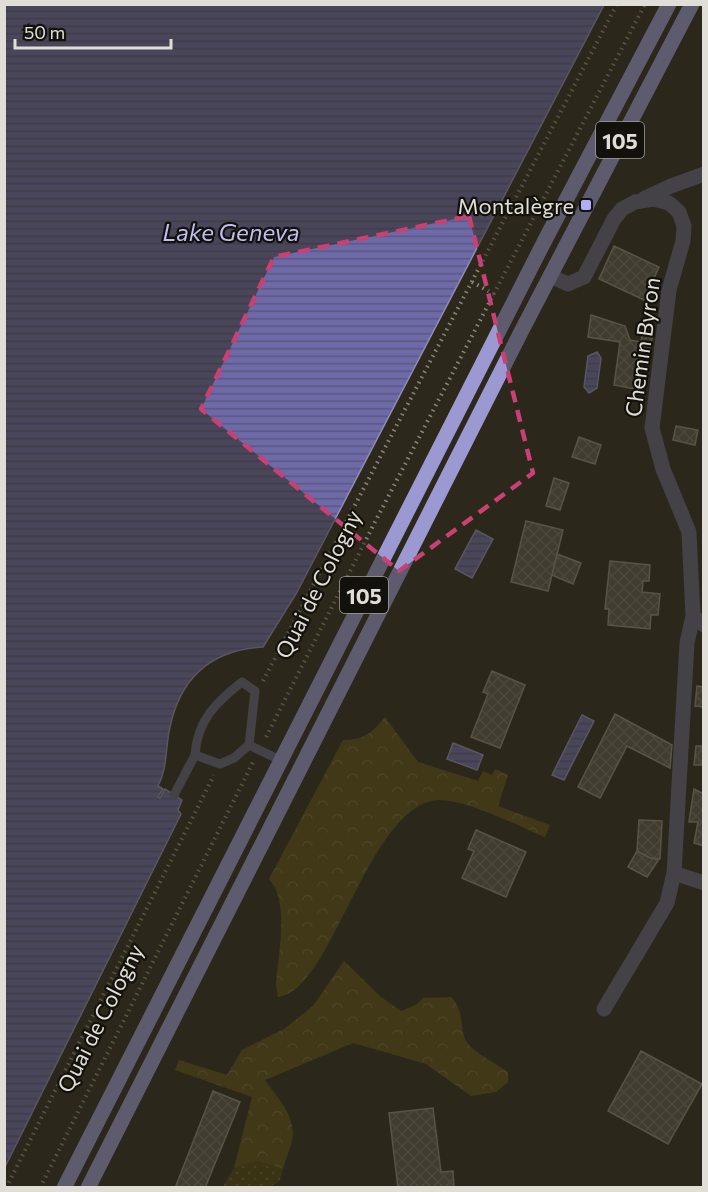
<svg xmlns="http://www.w3.org/2000/svg" width="708" height="1192" viewBox="0 0 708 1192" font-family="Commissioner,sans-serif">
  <defs>
    <pattern id="grass-dots" width="8" height="8" patternUnits="userSpaceOnUse" patternTransform="scale(1.5)"><rect width="8" height="8" fill="#4d4009"/><path d="M2 2h.1M6 6h.1" fill="none" stroke="#665b2c" stroke-width="1.8" stroke-linecap="round"/></pattern>
    <pattern id="forest-crowns" width="20" height="18" patternUnits="userSpaceOnUse" patternTransform="scale(1.5)"><rect width="20" height="18" fill="#5c4d12"/><path d="M2 6a3 3 0 1 1 6 0M12 15a3 3 0 1 1 6 0" fill="none" stroke="#736634"/></pattern>
    <pattern id="water-rules" width="6" height="5" patternUnits="userSpaceOnUse" patternTransform="scale(1.5)"><rect width="6" height="5" fill="#6e69a8"/><path d="M0 2.5h6" fill="none" stroke="#5b5879"/></pattern>
    <pattern id="building-cross-hatch" width="8" height="8" patternUnits="userSpaceOnUse" patternTransform="scale(1.5)"><rect width="8" height="8" fill="#5a5648"/><path d="M0 0l8 8M0 8l8-8" fill="none" stroke="#716e62"/></pattern>
  </defs>
  <rect width="100%" height="100%" fill="#2c281b"/>
  <path fill="url(#grass-dots)" d="M257,1161l26,8 -4,13 -10,5 -47,1 12,-20z"/>
  <path fill="url(#forest-crowns)" d="M385,717l33,45 60,19 5,-10 9,4 3,-6 13,6 -10,31 52,19 -5,12c-27,-11 -81,-39 -108,-37 -70,7 -105,192 -159,197l-2,-13c2,-29 14,-83 -7,-105l74,-139c21,0 29,-7 42,-23z
    M344,961l37,36 20,14 15,-6 7,-7 28,-1c16,16 6,34 18,48 9,10 28,19 39,27v10l-12,10 -25,4 -45,-32 -73,-21 -88,37c12,18 32,36 27,61 -2,9 -7,18 -9,28l-26,-8 -23,7 18,-71 -77,-27 4,-10 48,15 15,-25 42,-21 29,-23z"/>
  <path fill="url(#water-rules)" stroke="#908cb6" stroke-width="1.5" d="M5,5h599l-308,589 -33,53c-51,3 -82,29 -93,80 -5,21 -2,40 -12,59l5,3 -5,8 2,1 5,-9 17,11 -4,10 3,4 -176,353z
    M597,352l4,6 -4,30 -8,5 -5,-6 4,-31z
    M476,530l17,9 -21,39 -17,-9z
    M582,715l12,6 -30,59 -12,-5z
    M453,743l30,12 -6,15 -30,-11z"/>
  <path fill="url(#building-cross-hatch)" stroke="#8d8979" stroke-width="1.5" d="M614,246l45,21 -15,33 -45,-21z
    M591,315l34,11 5,14 11,2 2,-12 10,4 -6,28 -5,-1 -8,28 -20,-4 6,-43 -32,-5z
    M676,426l22,4 -3,15 -22,-5z
    M579,437l22,8 -6,19 -23,-7z
    M554,478l15,5 -9,27 -14,-4z
    M526,521l37,9 -15,61 -37,-9z
    M557,554l24,9 -8,21 -21,-9z
    M610,561l40,4 -1,16h-6l-1,11 18,2 -2,21h-7l-1,14 -42,-4 1,-16h-4z
    M492,671l33,14 -25,63 -29,-11 17,-43 -5,-2z
    M697,686l7,1v20l-9,-1z
    M615,714l57,31 -2,23 -43,-22 -27,52 -22,-11z
    M696,746h8v19h-10z
    M694,789l10,5v52l-10,-3 4,-21h-9z
    M639,820l23,1 -2,38 -10,-1 -13,-7z
    M476,830l50,22 -20,45 -44,-19 12,-27 -6,-2z
    M637,851l13,7 9,1 -12,18 -19,-10z
    M641,1051l61,33 -34,60 -60,-33z
    M213,1091l27,11 -35,86h-30z
    M433,1108l8,64 12,-1 1,17h-56l-9,-75z"/>
  <g fill="none" stroke-linecap="round" stroke-linejoin="round">
    <path stroke="#8a877d" stroke-width="4" stroke-dasharray="1.5 4.5" stroke-linecap="butt" d="M472,282l22,12
      M263,681l354,-677
      M266,737l110,-217 269,-516
      M6,1188l208,-413
      M40,1188l213,-426"/>
    <path stroke="#62617d" stroke-width="9" d="M249,745l-15,13 -14,6 -25,-9c2,-34 21,-53 47,-73l13,9 -6,54 31,15
      M174,795l21,-40"/>
    <path stroke="#62617d" stroke-width="15" d="M645,198l26,-12 33,-12
      M550,276l18,8 16,-7 30,-58 8,-10 13,-7 18,-3 16,4 10,9 5,14 -1,15 -14,49 -17,138 11,41 26,63 4,84 11,9
      M674,873l30,10
      M604,1009l63,-106 7,-30 13,-230 6,-27"/>
    <path stroke="#9c99d2" stroke-width="15" d="M64,1188l480,-946 125,-238
      M88,1188l434,-858 170,-326"/>
  </g>
  <path d="M0 0H708V1192H0ZM469,216l64,257 -134,98 -198,-162 73,-152z" fill="#2c281b" fill-opacity=".55" fill-rule="evenodd"/>
  <path fill="none" stroke="#c84074" stroke-width="4.5" stroke-dasharray="12 8" stroke-linejoin="round" d="M469,216l64,257 -134,98 -198,-162 73,-152z"/>
  <rect fill="#b2adf9" stroke="#12110b" stroke-width="2" x="580" y="199" width="12" height="12" rx="3"/>
  <g text-anchor="middle" dominant-baseline="central" stroke-width="4.5" stroke-linejoin="round" paint-order="stroke">
    <g fill="#12110b" stroke="#a2a099" stroke-width="1.5">
      <rect x="596" y="122" width="48" height="36" rx="4.5"/>
      <rect x="340" y="577" width="48" height="36" rx="4.5"/>
    </g>
    <g font-size="21" font-weight="bold" fill="#e0ded6">
      <text x="620" y="140">105</text>
      <text x="364" y="595">105</text>
    </g>
    <g font-size="22" fill="#e0ded6" stroke="#12110b" text-anchor="end">
      <text x="574" y="205">Montalègre</text>
    </g>
    <g font-size="22" fill="#e0ded6" stroke="#12110b">
      <text transform="translate(642 347) rotate(-82)">Chemin Byron</text>
      <text transform="translate(318 584) rotate(-63)">Quai de Cologny</text>
      <text transform="translate(100 1018) rotate(-63)">Quai de Cologny</text>
    </g>
    <g font-size="24" font-style="italic" fill="#bfbdf3" stroke="#12110b">
      <text x="231" y="231">Lake Geneva</text>
    </g>
  </g>
  <rect width="708" height="1192" fill="none" stroke="#e0ded6" stroke-width="12"/>
  <path d="M15 39v9h156v-9" fill="none" stroke="#e0ded6" stroke-width="3"/>
  <text x="24" y="39" font-size="18" fill="#e0ded6" stroke="#12110b" stroke-width="4.5" paint-order="stroke">50 m</text>
</svg>
